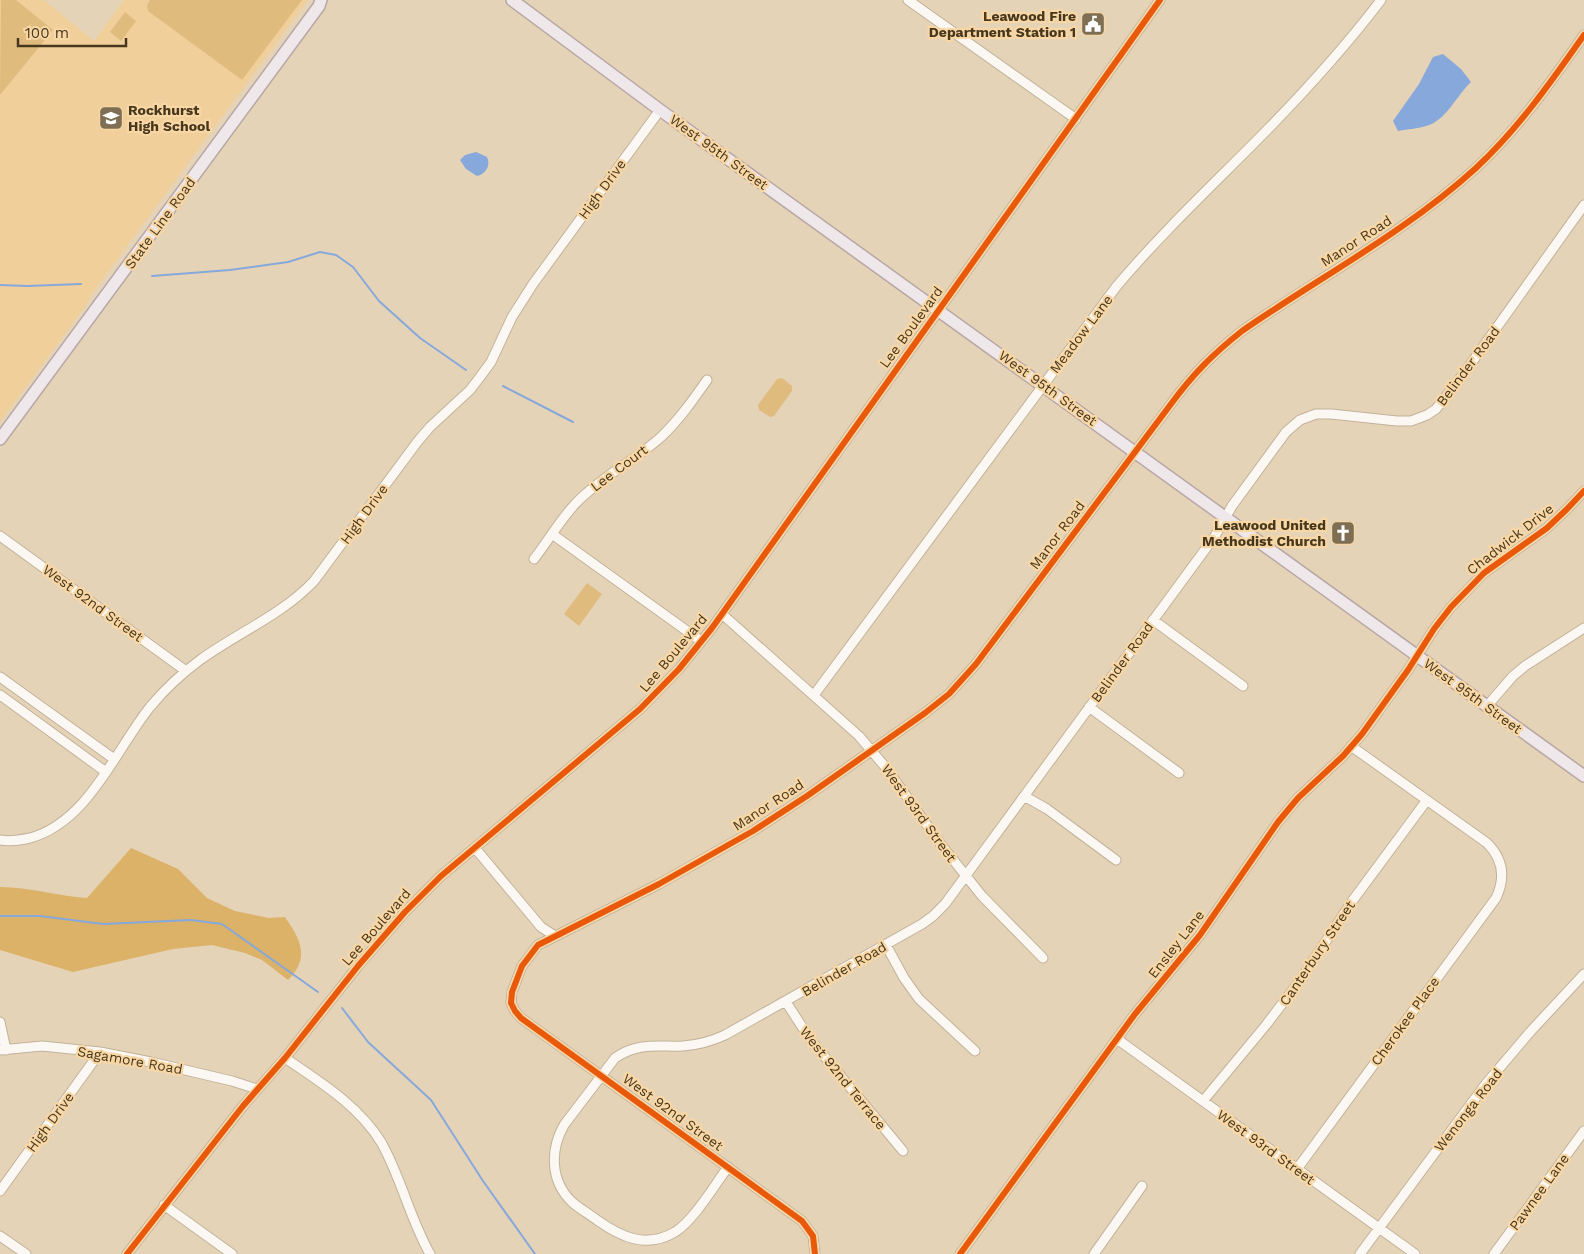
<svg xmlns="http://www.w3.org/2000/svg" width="1584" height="1254" viewBox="0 0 1584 1254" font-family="'Work Sans',sans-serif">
  <rect width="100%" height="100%" fill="#e5d3b8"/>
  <path fill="#f0cf9b" d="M0,0h44l50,41 30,-41h184l-216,294 -7,13 -85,115z"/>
  <path fill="#e0bb7e" d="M1,0h15l37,30 -53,65z
    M150,0h152l-60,80 -94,-69 -1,-6z
    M125,12l11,9 -15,20 -11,-9z
    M782,378l10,8v5l-18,25 -4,1 -11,-7 -1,-5 19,-26z
    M587,583l15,11 -23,32 -15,-12z"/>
  <path fill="#dbb267" d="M131,848l47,21 29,29 28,13 34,7 16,-1c16,23 25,41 3,63l-26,-20 -17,-7 -33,-8 -39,4 -100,23 -73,-22v-63c29,0 58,9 87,11z"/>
  <path fill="#86a8db" d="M1443,54l18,15 10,13c-14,13 -26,40 -45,44 -9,3 -18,3 -28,5l-5,-10 26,-37 14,-27z
    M476,152l11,5c4,8 -1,17 -10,19l-11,-7 -6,-9 5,-5z"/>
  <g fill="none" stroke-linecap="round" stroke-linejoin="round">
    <path stroke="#86a8db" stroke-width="2" d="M152,276l78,-6 58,-8 32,-10 16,3 17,12 26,34 41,37 46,32
      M0,285l27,1 54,-2
      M503,386l70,36
      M0,916h40l63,8 88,-4 31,4 96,68
      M342,1008l26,34 63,58 52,81 52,73"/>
    <defs>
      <path id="minor" d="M908,0l168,119
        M552,534l149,107
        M0,536l186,135
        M534,559c14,-18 26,-39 42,-56 25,-26 58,-42 85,-66 18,-17 32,-37 46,-57
        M722,614l137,122 28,33 52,73 43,54 61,62
        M1153,620l90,66
        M0,677l114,82
        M0,695l106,77
        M814,695l302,-408c47,-56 101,-106 152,-158 40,-41 78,-83 113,-129
        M1487,706l26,-30 12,-10 59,-38
        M1089,707l90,66
        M1024,796l23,13 69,51
        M0,840c10,2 20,0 30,-2 58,-16 85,-87 120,-131 15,-18 31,-33 50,-47 37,-27 82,-45 114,-79l104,-140 12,-14 40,-37 10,-13 11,-15 21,-45 21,-33 127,-174
        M475,848l66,79 14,9
        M886,945l18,33 15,21 56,52
        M786,1002l24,37 93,112
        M0,1022l6,28
        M1117,1039l298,215
        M0,1050l42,-4 58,6 51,10 81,19 25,8
        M285,1058c35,24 73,47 96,84 20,35 29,77 49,112
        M1203,1101l63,-76 35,-46 52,-79 74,-100
        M728,1167c-14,19 -34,53 -53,65 -29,17 -54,5 -78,-12 -8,-6 -17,-11 -25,-18 -22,-21 -22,-52 -8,-77l51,-67c23,-16 42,-11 68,-12 15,-1 29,-5 42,-11l197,-111 11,-8 12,-12 270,-368 17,-30 54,-74 14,-12 16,-6h15l66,7h14l16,-6 9,-6 29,-37 119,-167
        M1297,1169l199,-271c10,-21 7,-39 -9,-55l-136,-97
        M0,1191l100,-139
        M164,1205l68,49
        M0,1236l26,18
        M127,1254l116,-148 42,-48 73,-92 47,-54 36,-36 199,-167 39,-40 33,-41 448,-628
        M815,1254l-2,-18 -11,-15 -281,-203 -6,-7 -4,-8 1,-11 10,-26 16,-21 121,-61 94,-53 54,-35 118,-83 24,-19 27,-30 195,-260c22,-30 42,-50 71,-73 78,-54 164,-99 234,-163 42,-39 75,-86 108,-133
        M960,1254l175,-240 65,-79 78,-113 20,-24 45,-42 19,-22 46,-64 26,-41 17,-22 33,-34 63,-45 20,-19 17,-18
        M1094,1254l48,-68
        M1360,1254l125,-169 45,-53 54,-58
        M1494,1254l90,-123"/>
      <path id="major" d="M512,0l148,110 924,666
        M0,439l319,-433 2,-6"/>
    </defs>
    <use href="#minor" stroke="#c2b299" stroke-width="11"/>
    <use href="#major" stroke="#b8a7a4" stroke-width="14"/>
    <use href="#minor" stroke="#fbf8f4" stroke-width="9"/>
    <use href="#major" stroke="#efe8ea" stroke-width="11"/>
    <defs>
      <path id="cycleway" d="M127,1254l116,-148 42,-48 73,-92 47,-54 36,-36 199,-167 39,-40 33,-41 448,-628
        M815,1254l-2,-18 -11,-15 -281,-203 -6,-7 -4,-8 1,-11 10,-26 16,-21 121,-61 94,-53 54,-35 118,-83 24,-19 27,-30 195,-260c22,-30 42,-50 71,-73 78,-54 164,-99 234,-163 42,-39 75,-86 108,-133
        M960,1254l175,-240 65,-79 78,-113 20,-24 45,-42 19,-22 46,-64 26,-41 17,-22 33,-34 63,-45 20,-19 17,-18"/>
    </defs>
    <use href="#cycleway" stroke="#f8d7a5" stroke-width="9"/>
    <use href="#cycleway" stroke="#e8590c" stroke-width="6"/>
  </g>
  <defs>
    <symbol id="civic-square" viewBox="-11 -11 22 22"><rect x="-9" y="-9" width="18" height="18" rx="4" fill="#7e6e53" stroke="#f8d7a5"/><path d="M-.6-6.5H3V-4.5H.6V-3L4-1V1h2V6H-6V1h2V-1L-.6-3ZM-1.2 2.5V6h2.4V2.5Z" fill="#fff"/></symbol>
    <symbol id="school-square" viewBox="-11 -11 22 22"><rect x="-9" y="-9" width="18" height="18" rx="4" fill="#7e6e53" stroke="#f8d7a5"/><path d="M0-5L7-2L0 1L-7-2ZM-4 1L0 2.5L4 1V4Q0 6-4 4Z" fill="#fff"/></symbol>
    <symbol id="church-square" viewBox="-11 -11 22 22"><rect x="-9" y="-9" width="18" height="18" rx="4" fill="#7e6e53" stroke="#f8d7a5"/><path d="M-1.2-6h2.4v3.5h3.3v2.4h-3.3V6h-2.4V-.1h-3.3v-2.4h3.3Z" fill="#fff"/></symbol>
  </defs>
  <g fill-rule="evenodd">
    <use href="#civic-square" x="1079" y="10" width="28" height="28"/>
    <use href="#school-square" x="97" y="104" width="28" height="28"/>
    <use href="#church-square" x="1329" y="519" width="28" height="28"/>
  </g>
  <g text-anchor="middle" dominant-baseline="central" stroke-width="4.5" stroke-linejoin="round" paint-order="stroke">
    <g font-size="14" font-weight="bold" fill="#47371c" stroke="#f8d7a5" text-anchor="end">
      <text x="1076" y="16">Leawood Fire<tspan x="1076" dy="16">Department Station 1</tspan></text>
      <text x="128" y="110" text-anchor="start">Rockhurst<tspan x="128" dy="16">High School</tspan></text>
      <text x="1326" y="525">Leawood United<tspan x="1326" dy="16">Methodist Church</tspan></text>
    </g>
    <g font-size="14" fill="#47371c" stroke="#f8d7a5">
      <text transform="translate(719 152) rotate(36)">West 95th Street</text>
      <text transform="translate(602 189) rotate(-54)">High Drive</text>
      <text transform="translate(160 223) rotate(-54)">State Line Road</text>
      <text transform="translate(1356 241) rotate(-33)">Manor Road</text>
      <text transform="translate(911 327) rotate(-54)">Lee Boulevard</text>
      <text transform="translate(1081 334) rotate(-53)">Meadow Lane</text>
      <text transform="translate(1468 366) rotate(-53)">Belinder Road</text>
      <text transform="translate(1048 388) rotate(36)">West 95th Street</text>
      <text transform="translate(619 468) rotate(-37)">Lee Court</text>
      <text transform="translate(364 514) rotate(-54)">High Drive</text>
      <text transform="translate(1057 535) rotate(-53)">Manor Road</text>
      <text transform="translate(1510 539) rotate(-38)">Chadwick Drive</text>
      <text transform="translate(93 603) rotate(36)">West 92nd Street</text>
      <text transform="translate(673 653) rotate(-50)">Lee Boulevard</text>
      <text transform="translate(1122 662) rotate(-54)">Belinder Road</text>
      <text transform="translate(1473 696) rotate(36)">West 95th Street</text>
      <text transform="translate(768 805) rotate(-33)">Manor Road</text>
      <text transform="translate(919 813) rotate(54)">West 93rd Street</text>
      <text transform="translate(376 927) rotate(-49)">Lee Boulevard</text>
      <text transform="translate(1176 944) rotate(-52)">Ensley Lane</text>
      <text transform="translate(1317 953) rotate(-56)">Canterbury Street</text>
      <text transform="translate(844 969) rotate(-30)">Belinder Road</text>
      <text transform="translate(1405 1021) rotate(-54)">Cherokee Place</text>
      <text transform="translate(130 1060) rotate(10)">Sagamore Road</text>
      <text transform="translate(843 1078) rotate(51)">West 92nd Terrace</text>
      <text transform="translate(1468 1110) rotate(-52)">Wenonga Road</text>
      <text transform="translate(673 1112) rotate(36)">West 92nd Street</text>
      <text transform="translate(50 1122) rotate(-54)">High Drive</text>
      <text transform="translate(1266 1147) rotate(36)">West 93rd Street</text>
      <text transform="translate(1539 1192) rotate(-54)">Pawnee Lane</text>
    </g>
  </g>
  <path d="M18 38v8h108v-8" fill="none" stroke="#47371c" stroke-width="2.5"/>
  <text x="25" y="38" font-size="15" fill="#47371c" stroke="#f8d7a5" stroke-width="4" paint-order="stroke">100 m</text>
</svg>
